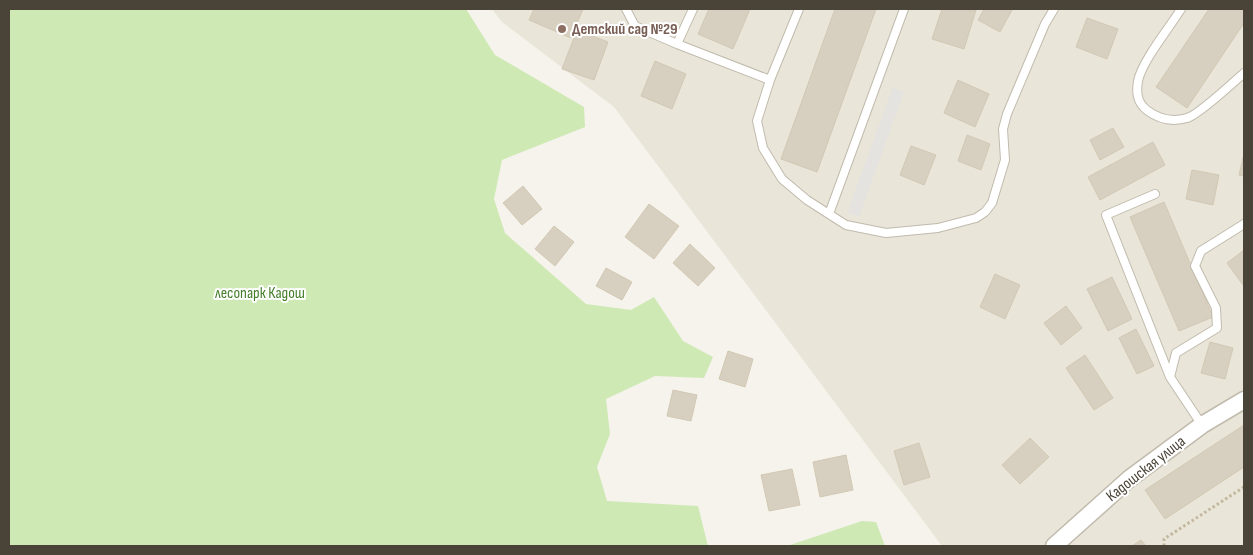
<svg xmlns="http://www.w3.org/2000/svg" width="1253" height="555" viewBox="0 0 1253 555" font-family="'Sofia Sans Condensed',sans-serif">
  <rect width="100%" height="100%" fill="#f5f3eb"/>
  <path fill="#e9e5d9" d="M492,9h752v537h-302l-328,-439 -112,-85z"/>
  <path fill="#cee9b4" d="M9,9h457l29,46 89,52 1,20 -83,33 -8,39 11,34 81,71 45,6 23,-13 29,44 30,16 -9,21 -49,-2 -49,23 4,35 -13,33 10,34 91,5 10,40h-699z
    M862,521l14,1 9,24h1h-99z"/>
  <path fill="#e4e3df" d="M893,87l11,5 -45,125 -12,-4z"/>
  <path fill="#d7cfc0" stroke="#d2c8b3" d="M534,9h49l-12,29 -42,-18z
    M709,9h41l-17,40 -35,-15z
    M835,9h41l-59,163 -36,-13z
    M942,9l34,1 -12,39 -32,-10z
    M984,9h26l2,1 -12,22 -22,-12z
    M1209,9h35v14l-57,85 -31,-21z
    M1087,18l31,11 -11,30 -31,-12z
    M577,30l31,12 -14,38 -32,-11z
    M655,61l31,13 -14,35 -31,-13z
    M958,80l31,14 -14,33 -31,-14z
    M1113,128l11,19 -24,13 -10,-20z
    M967,135l23,9 -9,26 -23,-9z
    M1153,142l12,23 -65,35 -12,-23z
    M911,146l25,9 -12,30 -24,-10z
    M1244,154v22l-5,-1z
    M1192,170l27,5 -6,30 -27,-6z
    M523,186l19,23 -20,16 -19,-22z
    M1164,202l49,115 -34,14 -49,-114z
    M649,204l30,22 -25,33 -29,-22z
    M554,226l20,16 -19,24 -20,-17z
    M690,244l25,24 -17,18 -25,-23z
    M1244,250v34l-1,1 -16,-22z
    M606,268l26,14 -10,18 -26,-14z
    M995,274l25,11 -15,34 -25,-12z
    M1112,277l20,42 -24,12 -21,-42z
    M1066,306l16,22 -21,17 -17,-22z
    M1136,329l18,37 -17,8 -18,-36z
    M1210,342l23,6 -8,31 -24,-6z
    M728,351l25,8 -8,28 -26,-8z
    M1085,355l28,43 -19,12 -28,-42z
    M673,390l24,5 -6,26 -24,-5z
    M1244,425v42l-79,52 -20,-29z
    M1030,438l19,19 -29,27 -18,-19z
    M919,443l11,34 -26,8 -10,-34z
    M846,455l7,35 -33,7 -7,-35z
    M792,469l8,36 -31,6 -8,-36z
    M1141,540l5,6h-14z"/>
  <g fill="none" stroke-linecap="round" stroke-linejoin="round">
    <defs>
      <path id="service" d="M626,9l9,17 42,18 16,-35
        M799,9l-29,71 -13,41 6,27 19,31 25,21 39,25 40,8 52,-5 38,-10 9,-6 7,-9 13,-43 -2,-31 4,-15 38,-90 9,-15
        M1181,9c-11,18 -39,52 -43,72 -2,12 -1,22 10,30 11,8 25,11 39,7 10,-2 47,-36 57,-45
        M677,44l93,36
        M1155,194l-49,21 64,162
        M829,214l75,-205
        M1202,425l-32,-48 6,-24 41,-25 -1,-20 -21,-42 6,-15 43,-27"/>
      <path id="minor" d="M1054,546l75,-67 73,-54 42,-25"/>
    </defs>
    <use href="#service" stroke="#c1bbad" stroke-width="10"/>
    <use href="#minor" stroke="#c1bbad" stroke-width="19"/>
    <path stroke="#c3b89e" stroke-width="3" stroke-dasharray="2.5 2.5" stroke-linecap="butt" d="M1164,546v-7l80,-52"/>
    <use href="#service" stroke="#fff" stroke-width="8"/>
    <use href="#minor" stroke="#fff" stroke-width="16"/>
  </g>
  <circle fill="#8d6e63" stroke="#fff" stroke-width="2" cx="562" cy="29" r="5"/>
  <g text-anchor="middle" dominant-baseline="central" stroke-width="4" stroke-linejoin="round" paint-order="stroke">
    <g font-size="16" font-weight="bold" fill="#785e54" stroke="#fff" text-anchor="start">
      <text x="572" y="29">Детский сад №29</text>
    </g>
    <g font-size="16" fill="#457d2a" stroke="#fff">
      <text x="260" y="293">лесопарк Кадош</text>
    </g>
    <g font-size="16" fill="#4a4438" stroke="#fff">
      <text transform="translate(1146 469) rotate(-38)">Кадошская улица</text>
    </g>
  </g>
  <rect width="1253" height="555" fill="none" stroke="#4a4438" stroke-width="20"/>
</svg>
